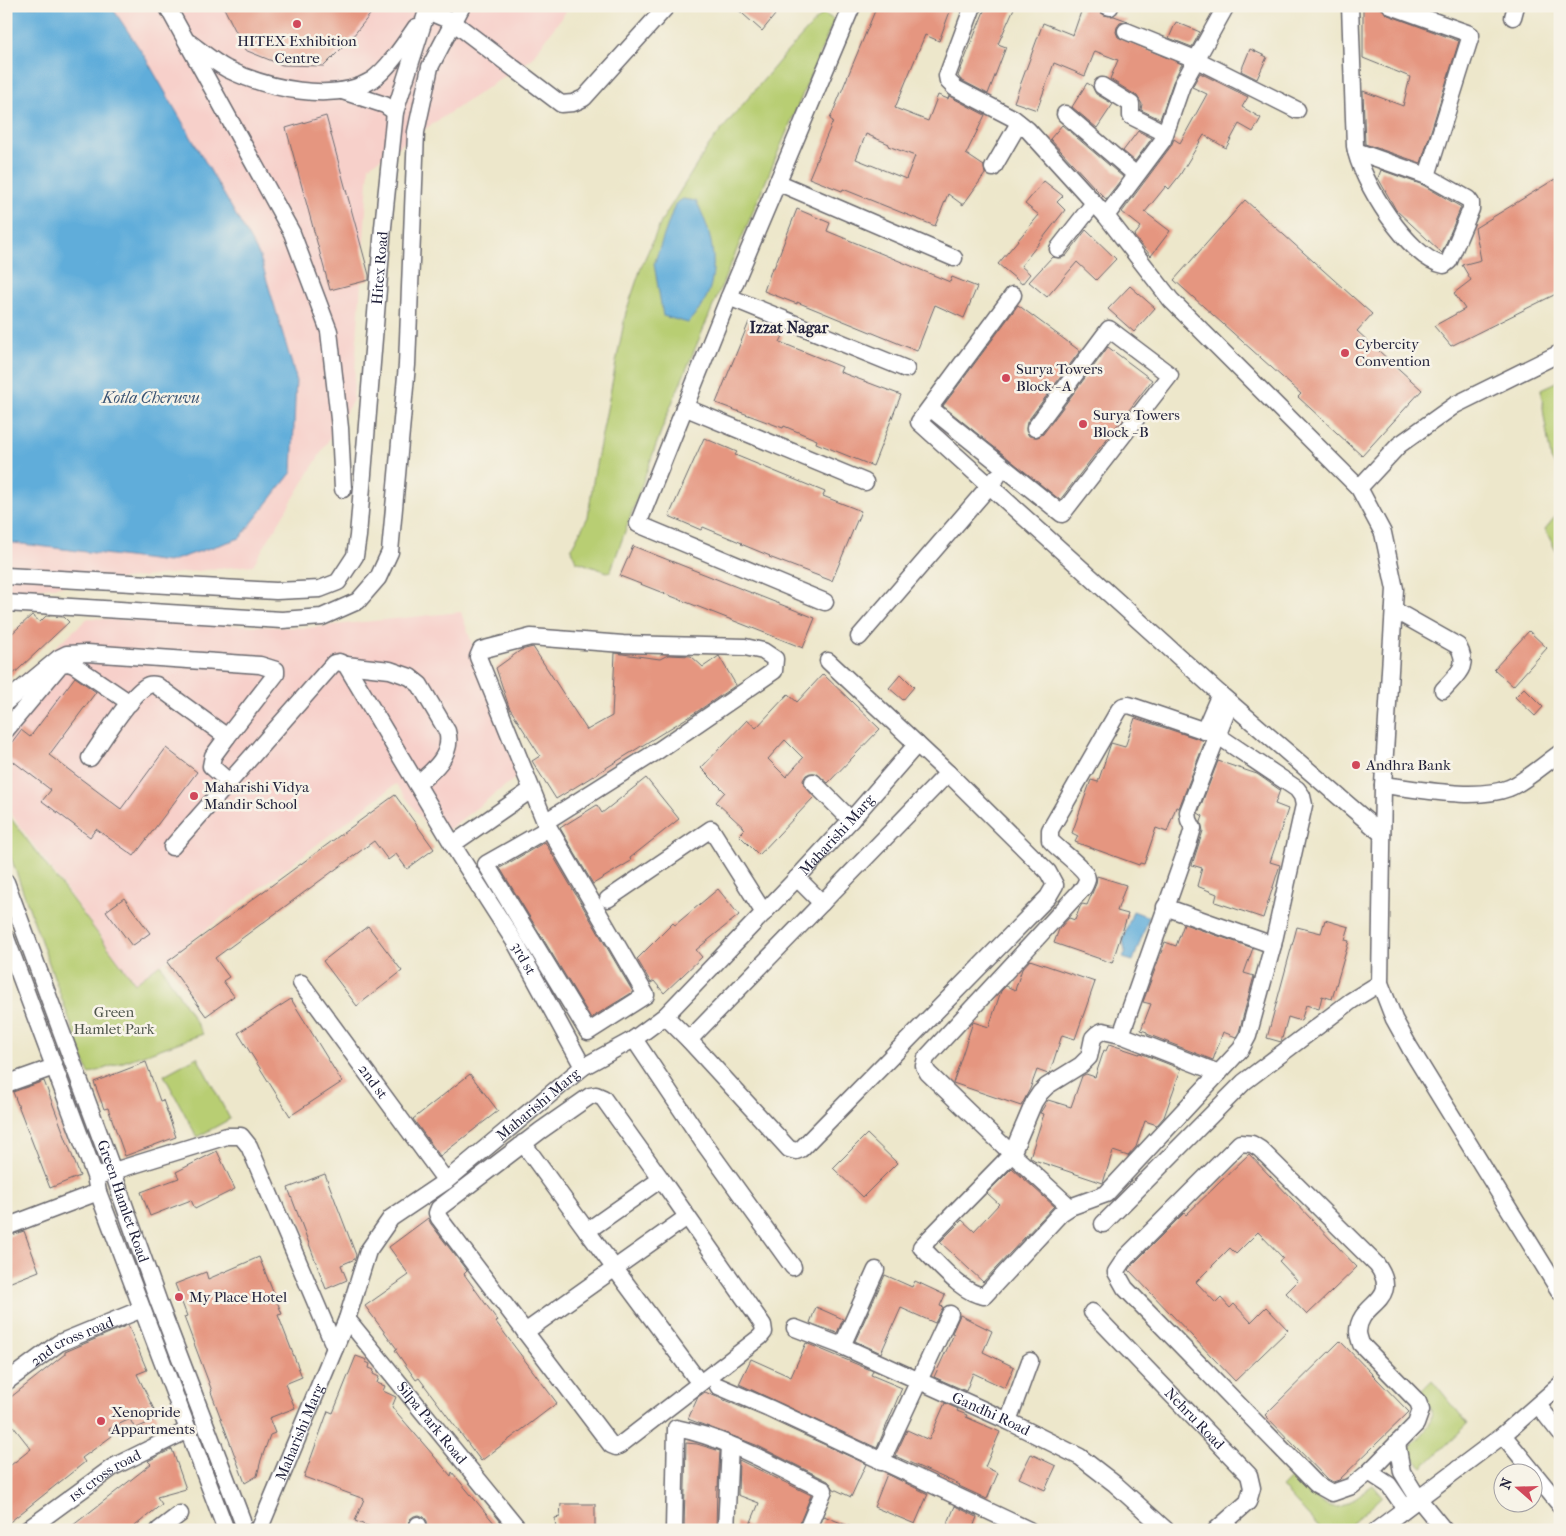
<svg xmlns="http://www.w3.org/2000/svg" width="1566" height="1536" viewBox="0 0 1566 1536" font-family="'IM FELL French Canon',serif">
  <rect width="100%" height="100%" fill="#f7f3e8"/>
  <filter id="ink" filterUnits="userSpaceOnUse"><feTurbulence type="fractalNoise" baseFrequency=".02" numOctaves="2"/><feDisplacementMap in="SourceGraphic" scale="10" xChannelSelector="R" yChannelSelector="G"/><feConvolveMatrix kernelMatrix="1 2 1 2 8 2 1 2 1" color-interpolation-filters="sRGB"/></filter>
  <filter id="wash" filterUnits="userSpaceOnUse"><feTurbulence type="fractalNoise" baseFrequency=".0096" numOctaves="4" result="noise"/><feDisplacementMap in="SourceGraphic" scale="20" xChannelSelector="R" yChannelSelector="G"/><feGaussianBlur stdDeviation="1.12" result="paint"/><feColorMatrix in="noise" values="0 0 0 0 0 0 0 0 0 0 0 0 0 0 0 0 0 1.4 0 .05"/><feComposite in="paint" operator="in"/></filter>
  <g filter="url(#wash)">
    <rect width="100%" height="100%" fill="#ede7cb"/>
    <path fill="#f7d0ca" d="M6,6h564l-39,53 -162,107 -16,234 -100,165 -247,27z
      M461,612l57,164 -82,63 -40,-55 -261,200 -129,-177v-117l82,-72 217,10z"/>
    <path fill="#b8ce73" stroke="#6d7857" d="M823,13l11,7 -167,395 -57,158 -34,-12 -5,-12 17,-32 6,-42 32,-163 16,-47 20,-45 47,-75 77,-92z
      M1560,380v94l-9,-15 -7,-43 -3,-27z
      M1560,511v48l-15,-30z
      M6,812l129,171 25,-19 43,70 -114,40 -83,-230z
      M197,1057l33,62 -33,18 -33,-62z
      M1432,1380l36,44 -45,43 -17,-16c21,-21 37,-33 15,-60z
      M1294,1475c10,11 32,40 50,30 10,-5 19,-14 29,-20l9,11 -37,34h-24l-39,-43z"/>
    <path fill="#61adda" stroke="#42688a" d="M6,6h105l34,51 115,200 36,121 -4,94 -52,66 -72,24 -162,-20z
      M683,199l13,2c14,26 23,60 13,90 -4,12 -13,22 -21,32l-25,-7 -9,-52 21,-60z
      M1133,911l16,6 -16,44 -10,-3 2,-7 -2,-12z"/>
    <g id="blocks">
      <path fill="#e59680" fill-rule="evenodd" d="M223,6h154l-28,35 -25,25 -42,-1 -37,-15z
        M734,6h32l9,9 -13,16z
        M877,6h75l-13,35 -14,-6 -30,73 33,13 10,-26 10,4 1,-3 36,19 -19,39 18,12 1,8 -22,31 -15,-11 -13,32 -92,-37 -1,2 -33,-13 24,-57 -3,-2zM866,134l23,10 -1,2 27,10 -9,23 -50,-20z
        M986,6h29l-17,38 8,3 -18,47 -27,-14 -3,-4z
        M1083,6h6l9,4 6,5 10,1 14,5 -8,2 -3,4 -1,5 2,5 64,27 -9,18 -13,37 -19,-9 1,-6 -5,-8 -27,-17 8,-19 -23,-9 -10,25 -31,-13 -17,47 -23,-8 29,-79 30,12z
        M1363,6h10l9,3 6,6 71,26 -38,122 -56,-19 -2,-53 40,15 7,-29 -47,-19z
        M1176,22l24,10 -8,15 -23,-9z
        M1250,49l17,8 -10,22 -16,-8z
        M1200,73l48,24 -6,10 19,11 -8,14 -14,-8 -13,24 -22,-13 -24,40 -11,14 -3,-3 -21,26 25,19 -19,25 -17,-20 7,-9 -19,-15 49,-66 3,-7 6,4 27,-49 -15,-7z
        M1087,83l5,3 4,8 17,10 -16,24 -25,-21z
        M326,116l43,159v5l-39,10 -44,-162z
        M1062,125l61,52 -17,22 -12,-12 -44,-48z
        M1138,131l14,7 -17,23 -12,-10z
        M1381,170l42,15 38,22 -19,46 -46,-43 -18,-32z
        M1555,179l5,9v104l-109,54 -17,-20 31,-17 -11,-16 17,-13 -9,-15 19,-5 -6,-32z
        M1044,181l19,15 -6,6 8,8 -44,56 9,8 -8,10 -24,-20 41,-49 -14,-11z
        M1245,200l127,114 -15,17 65,59 -60,66 -64,-59 3,-3 -127,-114z
        M797,209l33,14 -3,8 123,51 2,-5 25,10 -13,31 -29,-13 -18,46 -120,-49v2l-33,-13 8,-23h2z
        M1086,230l30,29 -20,21 -19,-18 -30,35 -18,-15 23,-25 9,1 5,-2z
        M1130,286l25,22 -21,24 -26,-23z
        M1018,305l62,46 -53,71 -1,9 3,5 9,1 5,-3 65,-87 44,33 -92,120 -117,-94z
        M749,322l34,14 -3,6 62,25 -2,5 61,23 -28,71 -57,-23 1,-3 -33,-14 -1,2 -67,-25z
        M704,438l33,14 -2,3 90,37 -2,4 38,15 -29,70 -63,-24 1,-1 -29,-12 1,-1 -39,-16 -2,3 -32,-14z
        M633,546l182,72 -12,30 -183,-72z
        M32,615l8,7 6,-6 18,1 5,5 -63,59v-42z
        M1529,631l18,17 -34,38 -19,-17z
        M533,647l54,83 25,-14 3,-63 45,6 8,-4 23,1 12,11 16,-11 17,29 -38,26 -142,88 -24,-38 8,-5 -31,-49 -13,-39 25,-18z
        M823,674l57,55 -52,54 -12,-10h-6l-4,2 -3,5 1,5 10,12 -55,58 -20,-20 6,-6 -29,-27 9,-10 -24,-24 46,-48 9,8 32,-34 9,8zM785,740l18,18 -17,19 -18,-18z
        M901,674l13,13 -11,13 -14,-12z
        M75,677l21,15 -47,63 72,54 45,-61 31,24 -63,84 -38,-27 -6,8 -48,-36 9,-11 -45,-34v-6l15,-20 9,7z
        M1524,688l19,19 -8,9 -20,-19z
        M1135,718l70,23 -26,67 -3,-1 -9,25 -11,-4 -12,36 -4,-1 -1,2 -64,-23 3,-6 -6,-3 19,-53 7,2 13,-39 14,4z
        M1218,761l39,13 23,16 -5,14 13,5 -18,53 10,3 -17,53 -48,-16 2,-8 -20,-8 5,-18 -10,-3 11,-34 -2,-9 2,-6 -5,-3z
        M646,778l33,41 -49,39 1,3 -38,23 -33,-56 37,-23 5,8z
        M395,795l39,54 -27,20 -11,-15 -8,6 -14,-19 -159,117 14,19 -6,4 11,15 -28,20 -39,-54z
        M545,842l88,150 -42,26 -91,-150z
        M1097,876l29,9 -9,26 11,3 -16,49 -58,-20 5,-14 10,-11 6,2 5,-13 2,-3 5,1 9,-21z
        M718,889l21,26 -43,35 6,7 -38,36 -10,-12 -3,2 -14,-24 36,-36 2,2z
        M124,898l26,35 -18,13 -26,-35z
        M1325,920l24,7 -4,13 4,1 -17,58 -10,-3 -3,13 -13,-4 -5,16 -13,-4 -7,25 -14,-4 30,-111 24,6z
        M1184,924l69,24 -9,25 10,3 -15,56 -3,5 -13,-5 -10,28 -66,-26v-2l-6,-2 10,-26 -8,-2 22,-60 11,4z
        M368,926l34,45 -45,35 -34,-45z
        M1030,960l65,22 -20,57 -13,-4 -12,37 -2,2 -11,-4 -7,19 -9,17 -68,-23 20,-61 16,5 12,-36 5,-5 9,4 7,-21z
        M291,999l51,83 -52,34 -52,-83z
        M1109,1044l30,10 1,-1 41,16 -17,48 -7,8 -12,-4 -9,26 -8,9 -15,-5 -10,32 -69,-23 -4,-3 14,-43 -4,-1 8,-13 23,7 11,-31 4,-2 9,3 9,-27 2,1z
        M146,1062l14,39 3,-1 13,37 -51,19 -17,-48 -4,1 -10,-27z
        M470,1074l28,37 -58,45 -27,-37z
        M44,1081l36,95 -30,12 -37,-96z
        M867,1134l30,29 -34,34 -30,-29z
        M217,1151l18,38 -40,20 -4,-9 -41,16 -9,-24 38,-14 -3,-6z
        M1249,1154l108,113 -50,48 -21,-22 12,-12 -19,-20 4,-3 -25,-26 -22,22 -6,-6 -34,34 20,21 5,-5 9,10 4,-4 17,18 15,-15 22,23 -53,51 -106,-111 5,-7 50,-50 2,2z
        M1012,1168l42,38 -71,76 -43,-40 22,-22 12,11 25,-27 -12,-11z
        M325,1174l31,81 -1,4 -14,6 6,15 -21,9 -38,-101z
        M428,1218l3,6 36,47 -3,3 34,47 -2,1 61,81 -76,58 -62,-83 -3,2 -21,-30 2,-1 -32,-43 44,-31 -20,-28z
        M24,1231l15,40 -33,13v-47z
        M259,1257l23,57 -4,1 24,62 -17,7 10,24 -26,10 6,15 -5,2 -9,25 -4,16 -12,7 -34,-91 1,-1 -28,-74 3,-1 -12,-32 31,-12 2,7z
        M885,1275l27,12 3,-6 30,14 -5,11 3,1 -8,16 -34,-15 -20,45 -26,-12z
        M816,1307l27,12 -6,14 -27,-10z
        M960,1315l32,16 -9,21 31,15 -9,21 -32,-15 -7,18 -32,-14 20,-43 -2,-1z
        M128,1325l19,45 -10,4 21,44 -23,11 -5,-10 -21,10 3,7 -30,22 3,4 -79,63v-56l25,-20 -25,-32v-16l59,-47v-2z
        M1340,1341l69,71 -70,68 -6,2 -7,-4 -61,-63z
        M806,1343l67,28 -2,4 31,13 -25,60 -138,-64 12,-25 40,18z
        M356,1356l11,4 -1,2 4,2 -1,4 5,2 -1,4 6,3 -2,6 8,3 -2,5 13,6 -4,10 59,69 1,-4 48,58h-72l-1,-9 -3,-4 -5,-2 -5,1 -4,3 -3,11h-29l-23,-9 9,-22 -60,-22 24,-66 5,2z
        M705,1392l60,25 101,47 -15,33 -17,-8 -6,-8 -72,-36 -68,-26 10,-22z
        M945,1403l13,6 -1,2 10,4 -1,2 34,15 -15,35 13,6 -11,26 -28,-13 1,-1 -65,-29 12,-26 22,10z
        M686,1443l11,1 23,7 -2,36 -1,-1 -1,44h-32z
        M172,1449l14,40 -29,8 5,7 -32,26h-63l84,-66 -3,-3z
        M1031,1454l25,12 -11,24 -26,-12z
        M739,1460l72,35 -14,35h-61v-8l13,5 10,-24 -21,-8z
        M887,1474l41,20 -13,30 -41,-17z
        M561,1504h34v26h-39l-1,-12 5,-1z
        M955,1506l22,11 -5,13h-27z
        M824,1516l32,13v1h-38z"/>
    </g>
  </g>
  <g filter="url(#ink)">
    <use href="#blocks" fill-opacity="0" stroke="#69676d" stroke-width="1"/>
    <g fill="none" stroke-linecap="round" stroke-linejoin="round">
      <defs>
        <g id="minor">
          <path d="M167,6l125,227 37,98 11,97 3,61"/>
          <path d="M973,6l-26,70 1,5 7,7 58,30 15,12 78,86 65,84 188,188"/>
          <path d="M1107,6l3,1"/>
          <path d="M1350,6l5,140c5,34 54,113 89,119l5,-4 22,-52v-6l-3,-4 -41,-23 44,-141 -4,-2 -76,-27"/>
          <path d="M427,11l26,11 108,82 12,-1 11,-5 83,-92"/>
          <path d="M1513,17l3,-11"/>
          <path d="M1126,31l69,28 102,51"/>
          <path d="M190,43c12,9 24,19 37,26 39,19 106,35 145,11 16,-11 33,-37 44,-53"/>
          <path d="M1102,86l29,18v12l34,17"/>
          <path d="M342,91l43,14 10,7"/>
          <path d="M1065,114l71,61"/>
          <path d="M1356,151l71,25"/>
          <path d="M993,168l26,-45"/>
          <path d="M777,182l177,76"/>
          <path d="M1106,216l57,-76 19,-55 44,-79"/>
          <path d="M1058,249l36,-46"/>
          <path d="M1013,295l-94,127 301,272 162,140"/>
          <path d="M729,297l177,72"/>
          <path d="M1560,353l-105,52 -56,40 -40,43 24,45 12,56 -12,196 -3,198 14,36 16,29 150,244"/>
          <path d="M684,407l181,75"/>
          <path d="M930,408l132,106 108,-139 -61,-46 -74,99"/>
          <path id="s1" d="M6,576l270,15 44,-2 18,-7 17,-26 3,-20 25,-309 12,-115 32,-101 4,-5"/>
          <path d="M825,602l-187,-78 91,-227 123,-291"/>
          <path d="M6,603l276,17 40,-3 36,-16 20,-23 12,-26 17,-187 9,-233 14,-65 32,-61"/>
          <path d="M1394,610l64,36c12,21 -1,28 -15,44"/>
          <path d="M531,637l92,7 122,3 18,4 12,8 -1,12 -115,79 -114,72 -67,-165 3,-7z"/>
          <path d="M859,637l138,-160"/>
          <path d="M346,665l44,5 20,7 10,8 27,46c7,23 -14,40 -30,53"/>
          <path d="M6,702l53,-44 8,-4 20,-1 173,12 16,5v4l-49,63 -71,-52c-4,-1 -7,-1 -11,2 -16,10 -43,54 -55,71"/>
          <path d="M1129,705l88,30 80,54 5,7 2,9 -31,140 -25,91 -7,13 -135,145 -36,13 -9,6 -77,83c-23,-3 -46,-33 -63,-49l91,-93 -84,-81 -4,-7 2,-8 158,-171c1,-3 3,-5 3,-8 0,-10 -30,-30 -37,-39v-10l69,-120 4,-4z"/>
          <path d="M6,730l55,-66 7,-1 6,2 56,38"/>
          <path d="M1204,731l16,-37"/>
          <path d="M227,737l-14,19 -2,10 18,16"/>
          <path d="M813,782l38,38"/>
          <path d="M1383,785c36,4 93,16 126,3 14,-5 38,-26 51,-35"/>
          <path d="M549,828l97,167 -58,37 -102,-168z"/>
          <path d="M453,844l78,-54"/>
          <path id="s2" d="M172,847l162,-184 5,-1 7,3 113,190 57,89 67,123"/>
          <path d="M797,878l25,25"/>
          <path id="s3" d="M6,882l107,289 8,25 38,107 83,217"/>
          <path d="M608,899l103,-70 53,84"/>
          <path d="M1165,907l108,38"/>
          <path d="M6,938l89,238 3,16 128,338"/>
          <path id="s4" d="M301,983l145,198"/>
          <path d="M665,1016l24,24 100,109 7,2 5,-2 247,-252 7,-12 -7,-13 -100,-99 -120,-112"/>
          <path d="M1121,1035l98,38"/>
          <path d="M634,1039l69,103 90,125"/>
          <path d="M689,1040l259,-267"/>
          <path d="M6,1084l48,-17"/>
          <path d="M523,1143l64,88"/>
          <path d="M1240,1143l12,1 8,5 117,116c26,37 -19,37 -19,67 0,4 2,8 3,12l57,58 3,8 -5,14 -47,48 -17,14 -20,7 -16,-9 -191,-196 -9,-16 10,-15z"/>
          <path d="M104,1174l123,-38h14l8,10 86,202"/>
          <path d="M661,1179l102,146 1,7 -4,5 -140,108 -4,2 -5,-2 -172,-227 -2,-5 2,-5 101,-77 50,-35 6,-1 7,3 58,81 -74,52 112,151"/>
          <path d="M1070,1207l-58,-53 22,-52 6,-9 7,-7 34,-21 8,-8 4,-19 4,-4 6,-3 18,4 67,-190 5,-17 -4,-8 -1,-8 42,-109"/>
          <path d="M1103,1224l141,-142 107,-81 29,-18"/>
          <path d="M6,1227l92,-35"/>
          <path id="s5" d="M1092,1312l157,163 3,13 -4,14 -32,28"/>
          <path id="s6" d="M347,1319l169,207"/>
          <path id="s7" d="M795,1328l47,18 166,75 72,36 35,27 51,46"/>
          <path d="M525,1332l162,-115"/>
          <path d="M842,1346l34,-76"/>
          <path id="s8" d="M6,1382l53,-39 83,-34"/>
          <path d="M718,1386l51,22 260,122"/>
          <path d="M1538,1405l22,28"/>
          <path d="M1008,1421l22,-60"/>
          <path d="M1503,1435l57,70"/>
          <path d="M1397,1443l5,29 16,26 26,32"/>
          <path d="M881,1462l69,-148"/>
          <path d="M1369,1472l20,13 16,23"/>
          <path id="s9" d="M27,1530l86,-63 75,-37"/>
          <path d="M159,1530l21,-16"/>
          <path id="s10" d="M259,1530l88,-211 21,-68 23,-33 55,-37 137,-114 51,-28 31,-23 132,-138 54,-58 66,-76"/>
          <path d="M417,1530l1,-5"/>
          <path d="M674,1530l2,-102c52,10 100,39 148,62l-17,40"/>
          <path d="M726,1530l4,-85"/>
          <path d="M1377,1530l126,-95 57,-50"/>
        </g>
      </defs>
      <use href="#minor" stroke="#69676d" stroke-width="19"/>
      <use href="#minor" stroke="#fff" stroke-width="16"/>
    </g>
  </g>
  <g fill="#d1495b" stroke="#f7f3e8" stroke-width="2">
    <circle cx="297" cy="24" r="5"/>
    <circle cx="1345" cy="353" r="5"/>
    <circle cx="1006" cy="378" r="5"/>
    <circle cx="1083" cy="424" r="5"/>
    <circle cx="1356" cy="765" r="5"/>
    <circle cx="194" cy="796" r="5"/>
    <circle cx="179" cy="1297" r="5"/>
    <circle cx="101" cy="1421" r="5"/>
  </g>
  <g text-anchor="middle" dominant-baseline="central" stroke-width="5" stroke-linejoin="round" paint-order="stroke">
    <g font-size="15" fill="#22223b" stroke="#f7f3e8" text-anchor="start">
      <text x="297" y="41" text-anchor="middle">HITEX Exhibition<tspan x="297" dy="17">Centre</tspan></text>
      <text x="1355" y="344">Cybercity<tspan x="1355" dy="17">Convention</tspan></text>
      <text x="1016" y="369">Surya Towers<tspan x="1016" dy="17">Block - A</tspan></text>
      <text x="1093" y="415">Surya Towers<tspan x="1093" dy="17">Block - B</tspan></text>
      <text x="1366" y="765">Andhra Bank</text>
      <text x="204" y="787">Maharishi Vidya<tspan x="204" dy="17">Mandir School</tspan></text>
      <text x="189" y="1297">My Place Hotel</text>
      <text x="111" y="1412">Xenopride<tspan x="111" dy="17">Appartments</tspan></text>
    </g>
    <g font-size="15" fill="#22223b" stroke="#f7f3e8">
      <text stroke="none"><textPath href="#s1" startOffset="654">Hitex Road</textPath></text>
      <text stroke="none"><textPath href="#s10" startOffset="931">Maharishi Marg</textPath></text>
      <text stroke="none"><textPath href="#s2" startOffset="601">3rd st</textPath></text>
      <text stroke="none"><textPath href="#s4" startOffset="122">2nd st</textPath></text>
      <text stroke="none"><textPath href="#s10" startOffset="526">Maharishi Marg</textPath></text>
      <text stroke="none"><textPath href="#s3" startOffset="340">Green Hamlet Road</textPath></text>
      <text stroke="none"><textPath href="#s8" startOffset="78">2nd cross road</textPath></text>
      <text stroke="none"><textPath href="#s7" startOffset="214">Gandhi Road</textPath></text>
      <text stroke="none"><textPath href="#s5" startOffset="148">Nehru Road</textPath></text>
      <text stroke="none"><textPath href="#s6" startOffset="134">Silpa Park Road</textPath></text>
      <text stroke="none"><textPath href="#s10" startOffset="106">Maharishi Marg</textPath></text>
      <text stroke="none"><textPath href="#s9" startOffset="95">1st cross road</textPath></text>
    </g>
    <g font-size="15" fill="#4f564c" stroke="#f7f3e8">
      <text x="114" y="1012">Green<tspan x="114" dy="17">Hamlet Park</tspan></text>
    </g>
    <g font-size="16" font-weight="bold" fill="#22223b" stroke="#f7f3e8">
      <text x="789" y="327">Izzat Nagar</text>
    </g>
    <g font-size="16" font-style="italic" fill="#385373" stroke="#f7f3e8">
      <text x="151" y="397">Kotla Cheruvu</text>
    </g>
  </g>
  <rect width="1566" height="1536" fill="none" stroke="#f7f3e8" stroke-width="25"/>
  <g transform="translate(1518 1488) rotate(290)"><circle r="24" fill="#f7f3e8" stroke="#a29fa3"/>
  <path d="M0-4L9 19L0 12L-9 19Z" fill="#d1495b"/>
  <text y="-8" font-size="14" font-weight="bold" text-anchor="middle" fill="#22223b">N</text>
  </g>
</svg>
